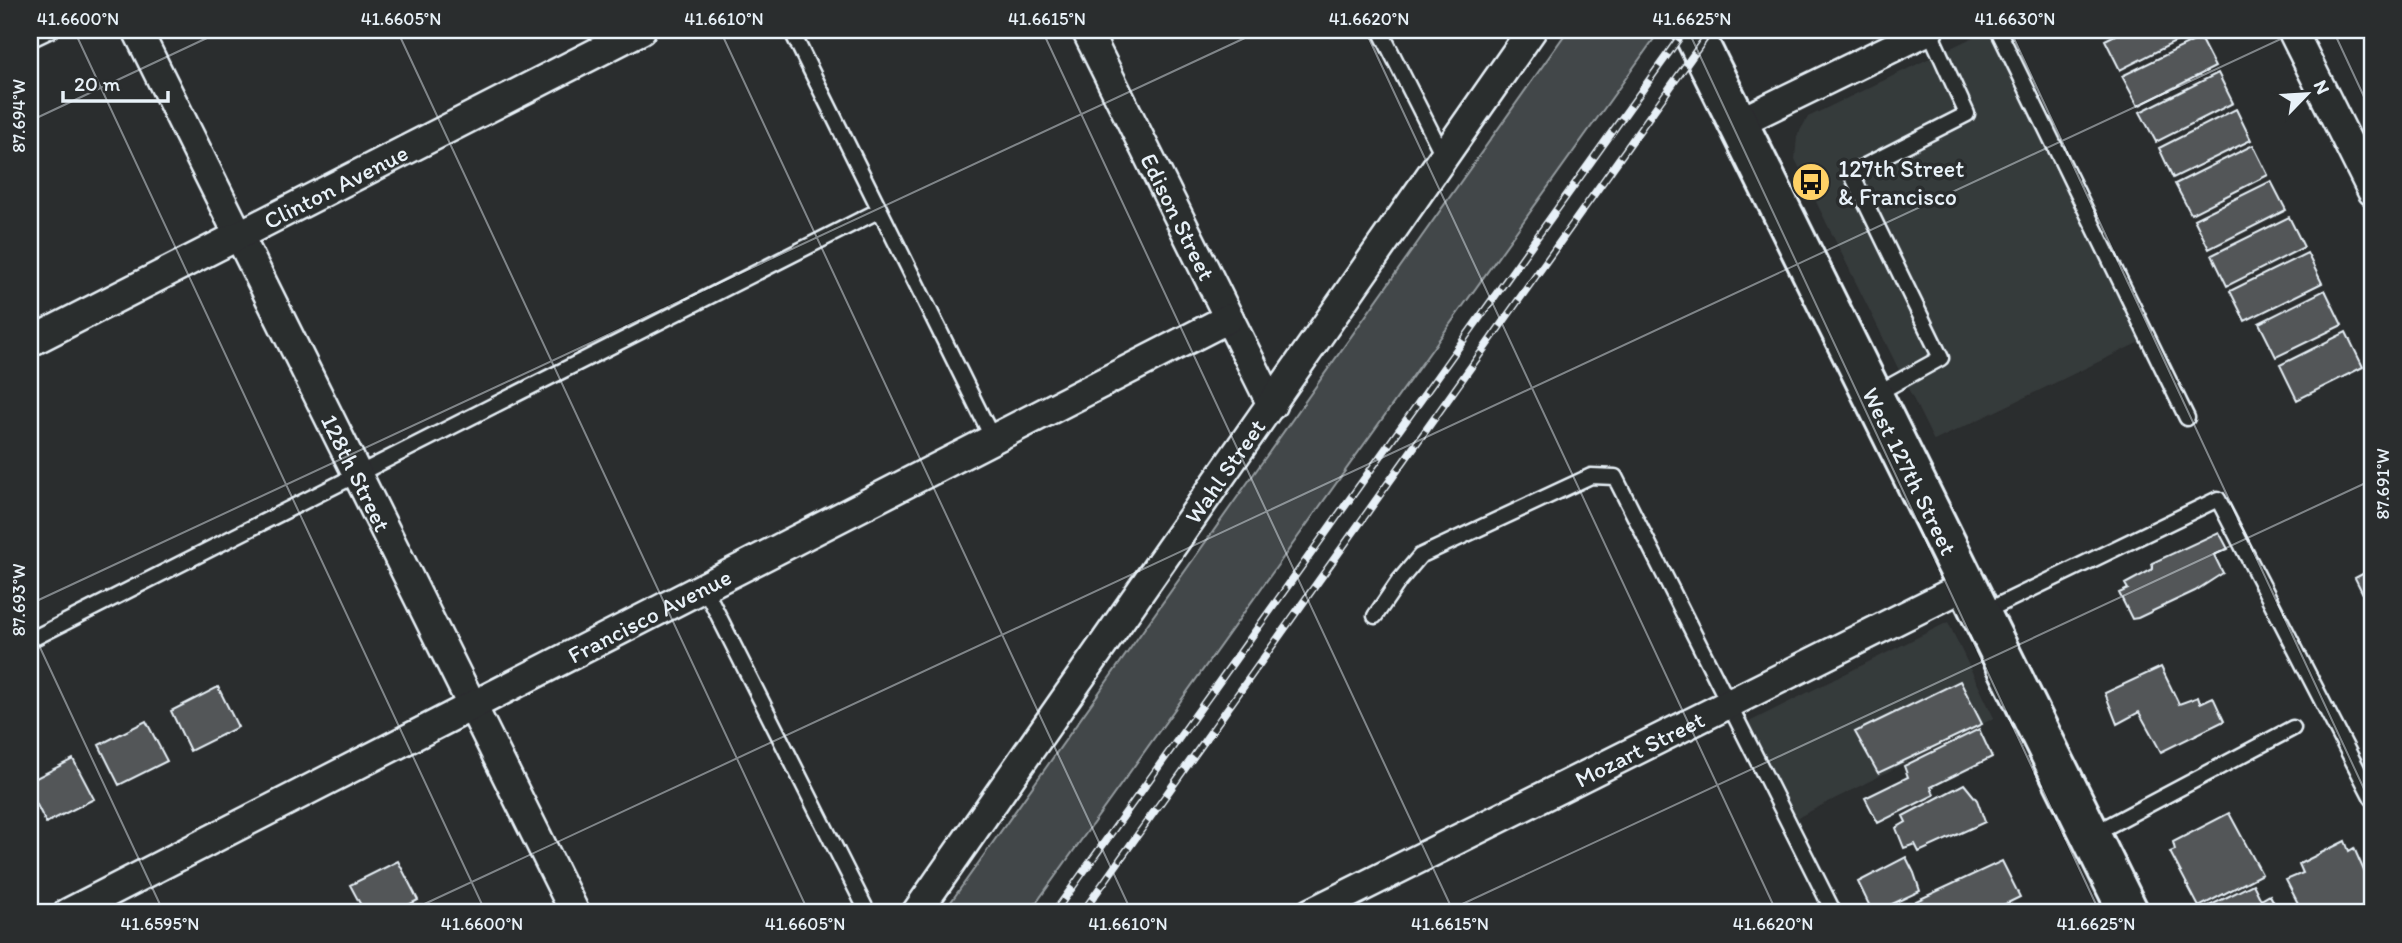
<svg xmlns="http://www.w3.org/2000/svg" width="2402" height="943" viewBox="0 0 2402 943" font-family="Itim,sans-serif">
  <rect width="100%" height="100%" fill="#2a2d2e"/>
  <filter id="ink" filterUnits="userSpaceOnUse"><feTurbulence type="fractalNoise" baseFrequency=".0143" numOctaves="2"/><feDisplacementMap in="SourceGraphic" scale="14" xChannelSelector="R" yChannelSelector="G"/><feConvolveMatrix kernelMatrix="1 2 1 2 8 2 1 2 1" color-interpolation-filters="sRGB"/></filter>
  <g filter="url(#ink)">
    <path fill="#363a3b" d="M1988,30h10l150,308 -214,103 -139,-282 2,-23 11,-19z
      M1948,622l46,96 -205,104 -48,-96z"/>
    <path fill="#424648" stroke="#959ca0" stroke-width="2" d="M1568,30h85l3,6 -627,877h-86z"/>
    <path fill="#535759" stroke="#e8f1f8" stroke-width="2" d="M2125,30h71l1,1 -77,39 -15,-30z
      M2200,38l15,29 -77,39 -16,-30z
      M2218,73l15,30 -77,39 -16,-30z
      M2236,109l15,31 -78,38 -14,-30z
      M2253,145l15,30 -77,39 -16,-30z
      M2271,181l15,29 -77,39 -15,-30z
      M2289,217l15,30 -77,39 -15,-31z
      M2307,253l15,30 -77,38 -15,-30z
      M2325,290l17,35 -66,32 -17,-34z
      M2346,332l17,35 -66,33 -17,-35z
      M2219,532l9,17 -14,6 9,18 -28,18 -57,27 -6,1 -13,-26 9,-4 -3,-5 28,-15 -1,-6z
      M2372,569v41h-1l-16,-32z
      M2161,667l18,37 19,-7 2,6 13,-6 11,24 -63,31 -22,-40 -22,12 -12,-31z
      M1960,681l22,43 -104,49 -23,-41z
      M218,687l20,40 -48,24 -19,-40z
      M146,721l21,40 -48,24 -20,-40z
      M1979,729l13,28 -61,30 3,8 -56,28 -13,-25 43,-21 -4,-11z
      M73,759l21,40 -48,24 -16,-32v-10z
      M1964,784l13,16 8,22 -66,30 -4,-8 -11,4 -8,-20 10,-6 -3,-6z
      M2229,813l33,61 -63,33 -29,-55 5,-2 -2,-8z
      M2345,841l4,10 5,-3 18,41v13l-22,11h-47l-17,-33 17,-7 -4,-9z
      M1906,857l8,16 6,18 -47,22 -15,-31z
      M398,861l20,39 -25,13h-28l-15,-28z
      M2002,861l18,36 -33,16h-64l-7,-12z
      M2253,884l8,16 9,-5 9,18h-77l-1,-3z"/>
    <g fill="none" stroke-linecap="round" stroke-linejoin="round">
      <defs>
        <path id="lane" d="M791,30l202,409
          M1380,30l63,125
          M1998,30l189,388
          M30,40l21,-10
          M1874,395l67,-37 -90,-185 116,-59 -38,-84
          M704,587l164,326
          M1982,613l236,-114 154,299
          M1375,616l24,-35 21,-25 171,-80 24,1 219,436
          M30,640l850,-430
          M2093,834l200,-106"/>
        <g id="street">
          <path id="s1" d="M137,30l438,883"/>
          <path id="s2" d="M1086,30l186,375"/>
          <path d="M2292,30l80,161"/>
          <path d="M1738,123l191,-93"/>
          <path id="s3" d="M30,342l611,-312"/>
          <path id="s4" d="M68,913l1161,-595"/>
          <path id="s5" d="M916,913l616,-883"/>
          <path id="s6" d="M1310,913l657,-328"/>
        </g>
        <g id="secondary">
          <path id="s7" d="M1692,30l437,883"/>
        </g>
      </defs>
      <use href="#lane" stroke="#e8f1f8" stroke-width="19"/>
      <use href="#street" stroke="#e8f1f8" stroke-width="33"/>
      <use href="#secondary" stroke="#e8f1f8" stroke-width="44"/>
      <use href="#lane" stroke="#2a2d2e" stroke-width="14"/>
      <use href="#street" stroke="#2a2d2e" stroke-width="28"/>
      <use href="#secondary" stroke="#2a2d2e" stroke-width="38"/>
      <defs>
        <path id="rail" d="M1054,913l631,-883
          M1082,913l629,-883"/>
      </defs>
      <use href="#rail" stroke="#e8f1f8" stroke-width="8"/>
      <use href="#rail" stroke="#2a2d2e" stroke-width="5" stroke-dasharray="16" stroke-linecap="butt"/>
    </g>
  </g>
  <path fill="none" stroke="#e8f1f8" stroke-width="2" stroke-opacity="0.45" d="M74,30l412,883M397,30l412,883M720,30l412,883M1042,30l412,883M1365,30l412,883M1688,30l412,883M2010,30l362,776M2333,30l39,84M30,121l194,-91M30,604l1232,-574M30,626l134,287M405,913l1895,-883M1443,913l929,-433"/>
  <defs>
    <symbol id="bus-disc" viewBox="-11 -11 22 22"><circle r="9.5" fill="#ffd166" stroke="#2a2d2e"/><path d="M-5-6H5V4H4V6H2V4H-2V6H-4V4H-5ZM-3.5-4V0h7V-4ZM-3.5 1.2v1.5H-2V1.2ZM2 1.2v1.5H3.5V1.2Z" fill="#111"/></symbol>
  </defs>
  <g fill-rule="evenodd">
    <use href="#bus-disc" x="1789" y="160" width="44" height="44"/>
  </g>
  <g text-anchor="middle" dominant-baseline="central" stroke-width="7" stroke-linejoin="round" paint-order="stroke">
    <g font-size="24" fill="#e8f1f8" stroke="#2a2d2e" text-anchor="start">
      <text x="1838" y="168">127th Street<tspan x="1838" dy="28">&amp; Francisco</tspan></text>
    </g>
    <g font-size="24" fill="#e8f1f8" stroke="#2a2d2e">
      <text stroke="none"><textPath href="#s3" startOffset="343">Clinton Avenue</textPath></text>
      <text stroke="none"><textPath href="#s2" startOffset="208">Edison Street</textPath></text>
      <text stroke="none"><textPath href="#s1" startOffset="494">128th Street</textPath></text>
      <text stroke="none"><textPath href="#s5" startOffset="539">Wahl Street</textPath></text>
      <text stroke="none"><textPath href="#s7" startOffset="492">West 127th Street</textPath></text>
      <text stroke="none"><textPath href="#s4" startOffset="653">Francisco Avenue</textPath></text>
      <text stroke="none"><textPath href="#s6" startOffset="368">Mozart Street</textPath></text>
    </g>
  </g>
  <rect width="2402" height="943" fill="none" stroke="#2a2d2e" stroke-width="77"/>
  <g transform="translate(2307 94) rotate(65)" stroke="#2a2d2e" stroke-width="5" paint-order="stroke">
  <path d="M0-5L12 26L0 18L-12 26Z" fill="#e8f1f8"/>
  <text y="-10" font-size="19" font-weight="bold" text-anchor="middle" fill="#e8f1f8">N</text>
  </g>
  <path d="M63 91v10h105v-10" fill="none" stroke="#e8f1f8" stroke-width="3.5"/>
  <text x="74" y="91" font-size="21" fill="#e8f1f8" stroke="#2a2d2e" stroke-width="5" paint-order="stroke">20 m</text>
  <rect x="38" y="38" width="2326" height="866" fill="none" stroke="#e8f1f8" stroke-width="2.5"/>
  <g font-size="18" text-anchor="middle" fill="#e8f1f8">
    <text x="78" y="25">41.6600°N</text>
    <text x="401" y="25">41.6605°N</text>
    <text x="724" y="25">41.6610°N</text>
    <text x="1047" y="25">41.6615°N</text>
    <text x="1369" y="25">41.6620°N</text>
    <text x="1692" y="25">41.6625°N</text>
    <text x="2015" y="25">41.6630°N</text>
    <text transform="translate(19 116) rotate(-90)" y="6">87.694°W</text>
    <text transform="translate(2383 484) rotate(-90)" y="6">87.691°W</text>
    <text transform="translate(19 600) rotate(-90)" y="6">87.693°W</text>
    <text x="160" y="930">41.6595°N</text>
    <text x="482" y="930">41.6600°N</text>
    <text x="805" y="930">41.6605°N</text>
    <text x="1128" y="930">41.6610°N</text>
    <text x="1450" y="930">41.6615°N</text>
    <text x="1773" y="930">41.6620°N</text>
    <text x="2096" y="930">41.6625°N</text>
  </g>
</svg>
